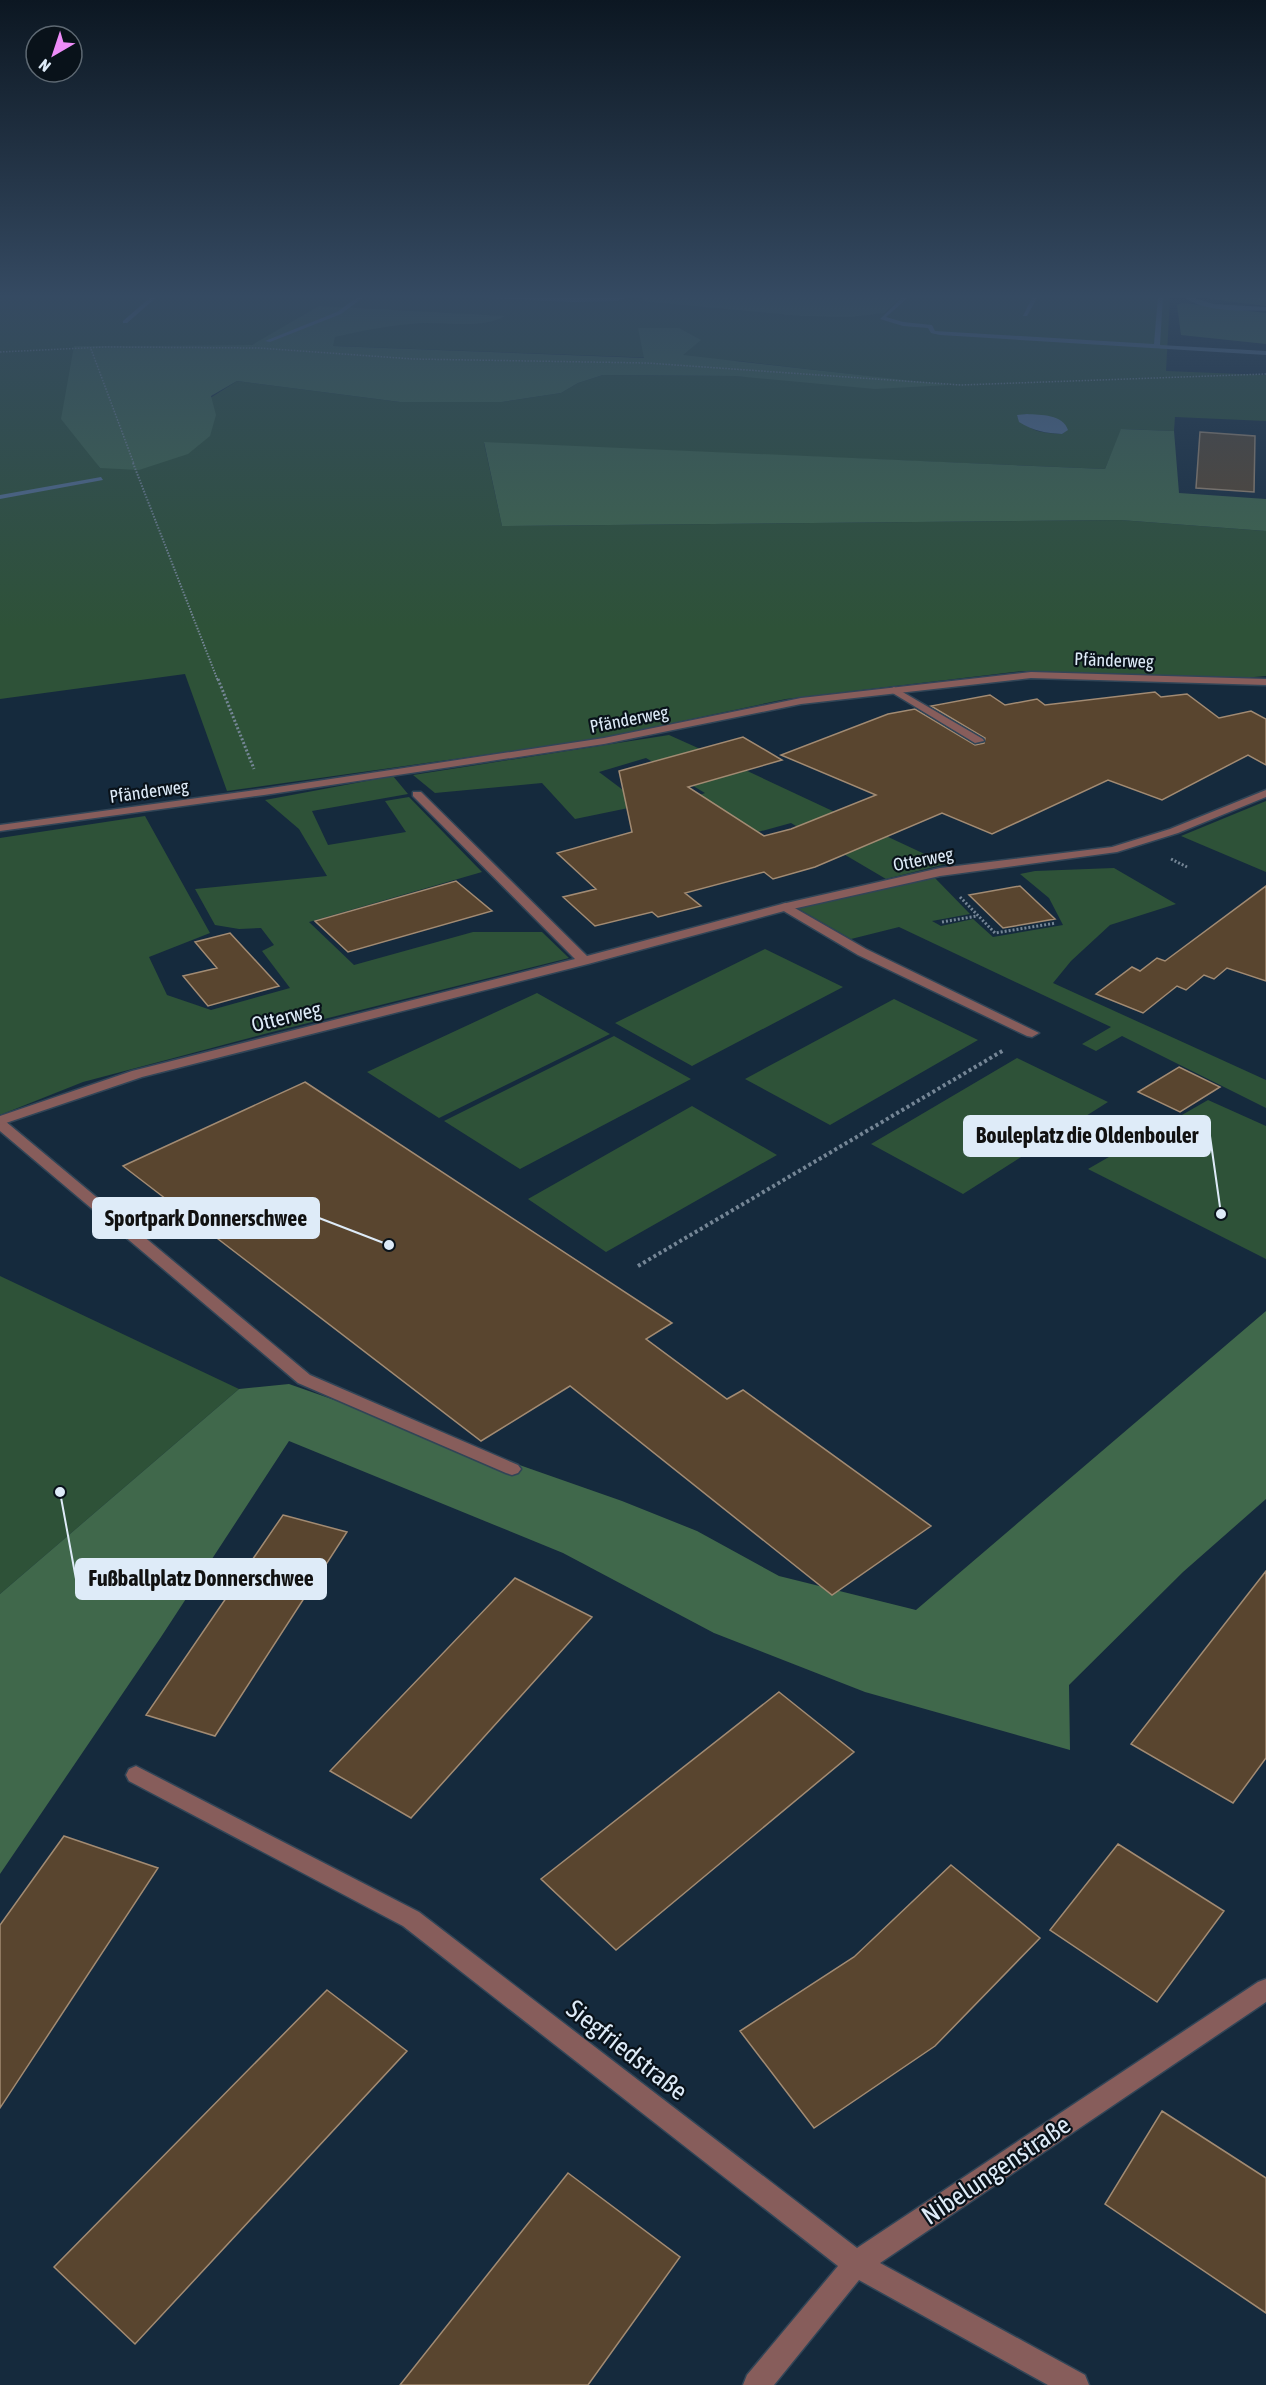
<svg xmlns="http://www.w3.org/2000/svg" width="1266" height="2385" viewBox="0 0 1266 2385" font-family="'Asap Condensed',sans-serif">
  <rect width="100%" height="100%" fill="#152a3d"/>
  <path fill="#2e5238" fill-rule="evenodd" d="M0,296h1200l-30,2 -4,73 100,4v46l-91,-4 -1,14 -52,-2 -17,40 -621,-26 18,83 618,-6 146,11v145l-23,2 -220,-7 -237,28 -189,40 -370,52 -42,-117 -185,25zM256,343l483,18 205,24 -209,-9 -132,-1 -25,8 -17,10 -59,9h-102l-163,-21 -137,87 -15,-21 -10,-101 177,-1zM1027,414l40,16 -5,4c-21,-1 -31,-2 -45,-18z
    M669,735l29,13 248,116 -60,15 -95,-56 -88,24 -49,-36 51,-18 -59,-35 -47,14 44,33 -68,14 -33,-36 -107,10 -22,-18z
    M393,776l15,18 -96,17 16,34 78,-13 -21,-31 24,-4 73,75 -173,50 45,43 119,-33h69l27,26 -297,74 -189,50 -83,33v-277l145,-22 65,117 -61,24 18,38 44,15 79,-22 -28,-37 12,-6 -13,-17 -22,1 -24,-4 -20,-36 132,-13 -28,-47 -34,-29z
    M1266,801v71l-85,-36z
    M1114,868l62,36 -66,21 -39,36 -18,22 213,97v28l-144,-72 -26,15 -14,-7 29,-17 -212,-100 -48,12 -54,-31 137,-31 36,37 -38,7 9,5 32,-7 20,18 70,-12 -14,-27 -29,-24 15,-3z
    M765,949l78,38 -151,79 -77,-43z
    M537,993l73,41 -171,84 -72,-46z
    M894,999l84,41 -148,85 -85,-46z
    M614,1036l77,43 -171,90 -76,-48z
    M1017,1058l91,44 -145,92 -92,-50z
    M1208,1100l58,26v133l-178,-90z
    M692,1106l85,49 -171,97 -78,-53z
    M0,1276l239,113 -239,205z"/>
  <path fill="#40684b" d="M645,296h257l-18,17 -34,4 -49,-1 -160,-15z
    M1200,296l66,2v8l-56,-7z
    M1182,303l84,10v31l-85,-9 -4,-30z
    M319,306l186,10c-23,13 -57,6 -83,7 -30,2 -58,7 -87,14l-2,9 311,12 -6,-30h41l22,12 -18,15 266,30 -74,4 -140,-13 -132,-1 -25,8 -17,10 -59,9h-102l-163,-21 -26,15 5,19 -6,21 -22,18 -49,16 -39,-2 -39,-49 13,-73 178,-1z
    M1121,429l53,2 5,62 87,6v32l-146,-11 -618,6 -18,-84 621,27z
    M1266,1311v188l-83,73 -114,113 1,65 -205,-58 -151,-59 -151,-80 -274,-112 -128,196 -161,237v-280l239,-205 50,-5 333,117 75,30 82,45 137,34z"/>
  <path fill="#567195" d="M1027,414c14,1 36,0 41,16l-6,4c-16,-1 -29,-3 -43,-12l-2,-7z"/>
  <g fill="none" stroke-linecap="round" stroke-linejoin="round">
    <path fill="#567195" fill-rule="evenodd" d="M152,296h6l-31,27h-4v-2z
      M359,296h6l-24,18 -71,28 -5,-1 72,-29z
      M444,296l129,2 58,-2 -14,5 -44,1z
      M904,296h6l-24,21 17,5 29,3 3,6 219,13 4,-48h5l-3,49 106,6v4l-326,-20 -9,-2 -3,-5 -25,-2 -23,-7z
      M1033,296h5l-11,20h-4z
      M1182,296h6l25,8 53,3v4c-27,-1 -61,2 -84,-15z
      M101,477l2,3 -103,19v-4z"/>
  </g>
  <path fill="#59452f" stroke="#a28b73" stroke-width="1.5" d="M1200,432l55,4 -1,56 -58,-4z
    M1155,692l6,5 26,-3 32,24 32,-7 15,8v46l-18,-10 -86,45 -54,-20 -116,54 -50,-21 -127,54 -42,12 -9,-7 -79,21 16,13 -43,11 -6,-5 -57,14 -32,-29 33,-8 -39,-36 75,-21 -13,-61 124,-34 39,23 -94,27 76,49 27,-7 85,-34 -95,-40 107,-41 27,-5 60,36 9,-2 1,-5 -54,-32 59,-11 15,10 32,-6 8,6z
    M456,881l36,30 -144,41 -33,-31z
    M1020,886l35,33 -52,9 -34,-33z
    M1266,886v95l-39,-13 -13,11 -10,-4 -18,15 -9,-4 -34,27 -47,-19 36,-27 8,4 17,-13 8,3z
    M230,933l49,53 -71,20 -25,-30 34,-8 -22,-26z
    M1179,1067l41,20 -40,25 -42,-20z
    M305,1082l367,241 -26,16 81,60 16,-9 188,136 -99,69 -262,-209 -89,55 -358,-275z
    M283,1515l64,17 -132,204 -69,-21z
    M1266,1571v187l-33,45 -102,-59z
    M515,1578l77,39 -181,201 -81,-47z
    M779,1692l75,60 -238,198 -75,-71z
    M64,1836l94,32 -158,240v-183z
    M1118,1844l106,67 -67,91 -107,-72z
    M951,1865l89,73 -105,108 -121,82 -74,-97 114,-74z
    M327,1990l80,61 -272,293 -81,-77z
    M1162,2111l104,67v135l-161,-109z
    M568,2173l112,84 -92,128h-188z"/>
  <g fill="none" stroke-linecap="round" stroke-linejoin="round">
    <defs>
      <path id="service" d="M894,687l89,52 1,2 -9,2 -84,-51 -2,-2z
        M786,903l80,46 173,84 -7,4 -5,-1 -169,-81 -76,-45v-6z
        M0,1120l5,1 305,254 208,90 3,4 -3,4 -6,2 -6,-2 -208,-90 -298,-252z"/>
      <path id="minor" d="M1031,672l235,7v6l-235,-7 -230,26 -197,40 -340,51 -264,36v-6l264,-36 340,-51 197,-40z
        M1266,790v7l-88,36 -61,19 -177,24 -152,34 -200,54 -446,113 -142,48v-9l132,-45 443,-112 -162,-163v-4h8l166,164 195,-52 158,-36 172,-21 58,-18z
        M136,1766l283,146 438,336 401,-266 8,-3v23l-386,261 205,112 4,10h-41l-189,-105 -85,105h-31l4,-10 91,-109 -435,-340 -274,-145 -3,-6 3,-6z"/>
    </defs>
    <use href="#service" stroke="#314557" stroke-width="3"/>
    <use href="#minor" stroke="#314557" stroke-width="3"/>
    <path stroke="#758696" stroke-width="1.5" stroke-dasharray="1.5 1.5" stroke-linecap="butt" d="M1235,296l31,4
      M91,349l43,115
      M0,352l105,-5 154,1 154,11 234,4 314,22 305,-11"/>
    <path stroke="#758696" stroke-width="2" stroke-dasharray="1.5 1.5" stroke-linecap="butt" d="M133,463l85,218"/>
    <path stroke="#758696" stroke-width="3" stroke-dasharray="2 2" stroke-linecap="butt" d="M218,679l36,90
      M1171,859l16,8
      M960,897l35,36 61,-10
      M942,922l35,-6"/>
    <path stroke="#758696" stroke-width="4" stroke-dasharray="3 3" stroke-linecap="butt" d="M638,1266l366,-216"/>
    <use href="#service" fill="#875d5b" fill-rule="evenodd"/>
    <use href="#minor" fill="#875d5b" fill-rule="evenodd"/>
  </g>
  <linearGradient id="sky" x2="0" y2="1"><stop stop-color="#0c1722"/><stop offset="0.47" stop-color="#354a62"/><stop offset="1" stop-color="#354a62" stop-opacity="0"/></linearGradient>
  <rect width="1266" height="630" fill="url(#sky)"/>
  <g text-anchor="middle" dominant-baseline="central" stroke-width="4.5" stroke-linejoin="round" paint-order="stroke">
    <g font-size="18" fill="#deebf8" stroke="#09121a">
      <text transform="translate(1114 660) rotate(2)">Pfänderweg</text>
      <text transform="translate(629 719) rotate(-11)">Pfänderweg</text>
      <text transform="translate(149 791) rotate(-8)">Pfänderweg</text>
      <text transform="translate(923 859) rotate(-11)">Otterweg</text>
    </g>
    <g font-size="21" fill="#deebf8" stroke="#09121a">
      <text transform="translate(286 1016) rotate(-14)">Otterweg</text>
    </g>
    <g font-size="26" fill="#deebf8" stroke="#09121a">
      <text transform="translate(627 2050) rotate(38)">Siegfriedstraße</text>
      <text transform="translate(996 2170) rotate(-34)">Nibelungenstraße</text>
    </g>
  </g>
  <path fill="none" stroke="#deebf8" stroke-width="2" d="M1221 1214L1210 1136M389 1245L319 1218M60 1492L76 1579"/>
  <g fill="#deebf8" stroke="#09121a" stroke-width="2">
    <circle cx="1221" cy="1214" r="6"/>
    <circle cx="389" cy="1245" r="6"/>
    <circle cx="60" cy="1492" r="6"/>
  </g>
  <g fill="#deebf8" stroke="#deebf8" stroke-width="2">
    <rect x="964" y="1116" width="246" height="40" rx="6"/>
    <rect x="93" y="1198" width="226" height="40" rx="6"/>
    <rect x="76" y="1559" width="250" height="40" rx="6"/>
  </g>
  <g font-size="22" text-anchor="middle" font-weight="bold" fill="#111">
    <text x="1087" y="1143">Bouleplatz die Oldenbouler</text>
    <text x="206" y="1226">Sportpark Donnerschwee</text>
    <text x="201" y="1586">Fußballplatz Donnerschwee</text>
  </g>
  <g transform="translate(54 54) rotate(219)"><circle r="28" fill="#09121a" stroke="#5e6973" stroke-width="1.5"/>
  <path d="M0-4.5L10 22L0 15L-10 22Z" fill="#ee8cf8"/>
  <text y="-9" font-size="16" font-weight="bold" text-anchor="middle" fill="#deebf8">N</text>
  </g>
</svg>
